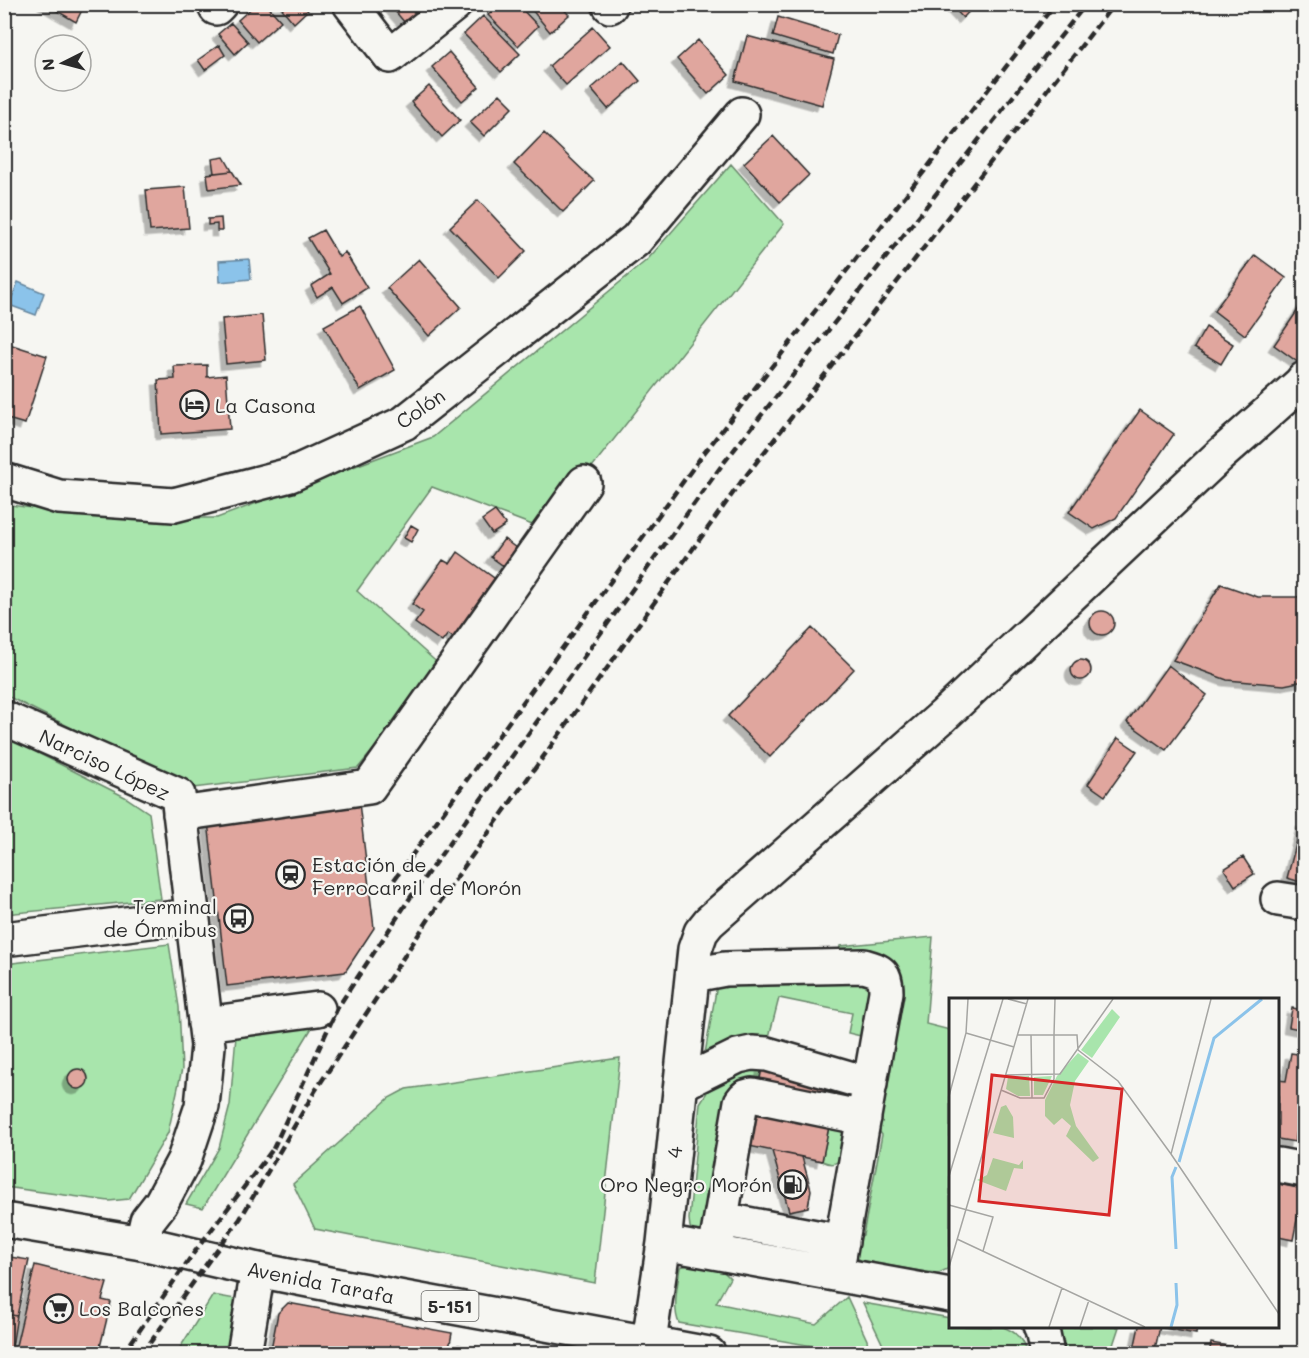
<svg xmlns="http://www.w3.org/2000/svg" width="1309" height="1358" viewBox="0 0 1309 1358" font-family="Mali,sans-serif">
  <defs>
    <filter id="shadow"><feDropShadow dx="-5.5" dy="5.5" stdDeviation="0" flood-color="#0004"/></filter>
  </defs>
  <rect width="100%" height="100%" fill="#f6f6f2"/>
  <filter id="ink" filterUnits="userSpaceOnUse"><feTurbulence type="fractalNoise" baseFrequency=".0167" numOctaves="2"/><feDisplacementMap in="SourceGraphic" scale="12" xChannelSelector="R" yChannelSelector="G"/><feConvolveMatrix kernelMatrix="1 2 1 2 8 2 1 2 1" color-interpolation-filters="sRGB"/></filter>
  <g filter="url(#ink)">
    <path fill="#a8e5ac" stroke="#6a886c" stroke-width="1.5" d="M731,164l53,60 -241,305 -111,-42 -75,104 85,76 -84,101 -165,20 -188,-93 -1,-191 98,14h115l216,-81 215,-178z
      M5,739l9,2 111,56 24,16 12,86 -156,15z
      M933,937l-7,87 24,6v240l-3,-1 -8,4 -13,-1 -64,-11 -10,-7 -3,-11 14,-8 19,-100 -11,-16 28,-139 -60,-28 1,-6z
      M169,944l10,63 3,62 -14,64 -39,66 -20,2 -104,-14v-223z
      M867,982l4,7 -6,48 -17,-4 4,-20 -73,-15 -11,43 -64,18 13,-74z
      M313,1026l-110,182 -17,-4 33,-56 11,-43 6,-69z
      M620,1058l-25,225 -280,-54 -22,-45 96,-86 17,-9z
      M747,1066l15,2 -4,21 -55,140 -6,4 -4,-1 -3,-5 -1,-8 11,-116 9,-14 7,-6z
      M830,1122l14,5 1,4 -6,30c-6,4 -10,3 -17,0z
      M693,1264l30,7 7,7 -14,25 100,21 31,-27 20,43 2,13h-16l-174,-30c-7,-14 -1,-40 1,-56z
      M213,1295l28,5 -9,53 -56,1z
      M863,1303l87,15v8l53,1c14,5 20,13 23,26h-144v-10z
      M1057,1327h62l-9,27 -46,-1v-11z"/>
    <path fill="#8bc3ea" stroke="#65869e" stroke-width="1.5" d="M249,259l2,20 -31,3 -1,-21z
      M18,282l26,11 -8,22 -27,-10z"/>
    <path fill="#e0a69e" stroke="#2b2b2b" stroke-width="1.5" filter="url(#shadow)" d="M45,4h40l-9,18z
      M256,4h10l15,17 -24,21 -19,-22z
      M278,4h25l5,6 -14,13z
      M389,4h37l-21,19z
      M498,4h19l21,22 -20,20 -30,-31z
      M527,4h32l10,11 -19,17z
      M950,4h26l-13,14z
      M483,16l37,38 -19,18 -37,-38z
      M778,17l60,18 -5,19 -60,-18z
      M231,23l17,19 -13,12 -17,-20z
      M593,27l17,19 -44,39 -17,-19z
      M747,36l87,23 -12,46 -87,-24z
      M698,40l31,35 -21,19 -31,-35z
      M219,45l6,10 -20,15 -7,-10z
      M449,52l30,35 -17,14 -30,-34z
      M623,61l17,20 -32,28 -17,-20z
      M429,86l31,34 -18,17 -31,-35z
      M500,94l13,13 -29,29 -14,-14z
      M544,133l50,48 -31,31 -49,-48z
      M773,136l36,39 -29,27 -36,-39z
      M224,157l8,14 -18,2 -2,-14z
      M232,171l9,14 -32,4 -2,-15z
      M185,187l4,41 -39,3 -4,-41z
      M478,200l48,51 -27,27 -49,-51z
      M221,218l1,13h-5v-7l-9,1v-6z
      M323,230l16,27 6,-5 22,36 -24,15 -10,-16 -16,10 -6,-11 19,-12 -22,-36z
      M1255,255l31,23 -41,57 -31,-24z
      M419,259l42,48 -32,29 -42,-48z
      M1304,301v55l-5,7 -25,-18z
      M360,306l35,64 -35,20 -36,-64z
      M262,315l4,45 -40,4 -4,-45z
      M1206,327l27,17 -12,20 -27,-16z
      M9,344l38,12 -22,68 -21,-6v-60z
      M207,365v12l19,-2 4,54 -69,5 -3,-54 17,-1 -1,-13z
      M1140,410l34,24 -58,84 -22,11 -25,-17z
      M495,511l11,14 -14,9 -10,-14z
      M411,525l7,4 -7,13 -7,-4z
      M504,539l20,15 -12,18 -21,-15z
      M458,552l43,31 -41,59 -12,-8 -6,8 -27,-19 8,-11 -11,-8 31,-44 7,4z
      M1221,584l37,13h39l7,-2v86l-20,4 -57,-5 -54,-20z
      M1090 623a12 12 0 1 1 24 0a12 12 0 1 1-24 0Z
      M812,628l42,41 -84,88 -42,-41z
      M1071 670a10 10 0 1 1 20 0a10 10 0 1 1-20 0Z
      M1168,665l39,30 -41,55 -39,-28z
      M1118,738l19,13 -32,45 -17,-12z
      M359,803l15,125 -29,44 -118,14 -19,-164z
      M1302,822l2,1v60l-17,-5z
      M1243,857l11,17 -19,12 -11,-17z
      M1292,1008l12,2v20l-15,-3z
      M1291,1053l13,2v35l-9,52 -17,-3v-59l8,1z
      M762,1068l67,13 -4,21 -67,-13z
      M68 1079a10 10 0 1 1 20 0a10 10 0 1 1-20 0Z
      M753,1102l78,15 -9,44 -78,-16z
      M772,1151l30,6 9,33 -3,17 -19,4z
      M1278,1184l25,5 -10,51 -15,-3z
      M4,1256l25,4 -12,56 -13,-2z
      M35,1265l72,18 -5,17 9,2 -11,45 -9,7h-77z
      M288,1303l164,30 -4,21h-178l8,-41z
      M4,1314l13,2 -6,36 -7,-2z
      M1139,1326h21l-6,28h-21z
      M1165,1326h32l-1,8 -32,-6z
      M1211,1343l52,9 -1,2h-53z
      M458,1345l50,9h-52z"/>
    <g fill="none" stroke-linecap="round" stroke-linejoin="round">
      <defs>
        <path id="minor" d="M350,4l40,52 65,-52
          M609,4l1,2
          M216,8l4,-4
          M4,480l55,17 115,8 116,-30 114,-52 232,-183 106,-126
          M4,718l174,77 30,251 -6,60 -18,54 -23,43 -14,18 -5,22
          M180,814l189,-27 215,-304
          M1278,899l26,4
          M4,939l187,-23
          M693,975l32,-6 139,-3c17,5 22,7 22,26l-50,282
          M205,1024l113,-15
          M681,1084l57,-28 14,-3 15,1 103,30
          M1278,1165l26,5
          M721,1219l121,23
          M664,1243l286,52
          M715,1252l26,-150 4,-5 7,-2 112,23
          M1040,1326l2,4 5,24
          M244,1354l14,-84
          M647,1354l17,-111 31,-294 6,-17 8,-10 234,-206 276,-260 82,-73 3,-4"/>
        <path id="major" d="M4,1220l138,23 116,27 86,17 365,67"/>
      </defs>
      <use href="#minor" stroke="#2b2b2b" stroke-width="38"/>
      <use href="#major" stroke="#2b2b2b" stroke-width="38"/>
      <use href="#minor" stroke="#f6f6f2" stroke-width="33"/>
      <use href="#major" stroke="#f6f6f2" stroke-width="33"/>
      <path stroke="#2b2b2b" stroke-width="4.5" stroke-dasharray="9 4.5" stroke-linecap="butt" d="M394,880l307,-423 354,-453
        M273,1149l65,-142 74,-112 310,-430 364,-461
        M123,1354l70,-100 80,-105
        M142,1354l68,-95 30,-40 75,-128 141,-213 285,-396 373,-478"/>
    </g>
  </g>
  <defs>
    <symbol id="hotel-ring" viewBox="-11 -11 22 22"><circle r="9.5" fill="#f6f6f2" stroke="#2b2b2b" stroke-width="1.5"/><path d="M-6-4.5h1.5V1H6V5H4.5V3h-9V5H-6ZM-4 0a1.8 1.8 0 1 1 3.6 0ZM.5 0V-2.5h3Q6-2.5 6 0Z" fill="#2b2b2b"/></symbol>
    <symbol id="station-ring" viewBox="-11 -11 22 22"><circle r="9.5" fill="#f6f6f2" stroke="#2b2b2b" stroke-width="1.5"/><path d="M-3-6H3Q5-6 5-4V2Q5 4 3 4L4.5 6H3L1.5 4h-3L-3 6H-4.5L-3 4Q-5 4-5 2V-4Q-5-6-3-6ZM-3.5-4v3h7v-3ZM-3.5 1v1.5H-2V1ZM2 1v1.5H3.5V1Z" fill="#2b2b2b"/></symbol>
    <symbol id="bus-ring" viewBox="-11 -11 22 22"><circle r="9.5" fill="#f6f6f2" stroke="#2b2b2b" stroke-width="1.5"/><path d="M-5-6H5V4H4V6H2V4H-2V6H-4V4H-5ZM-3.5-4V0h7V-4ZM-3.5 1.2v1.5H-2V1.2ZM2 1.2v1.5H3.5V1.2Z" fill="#2b2b2b"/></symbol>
    <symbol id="fuel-ring" viewBox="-11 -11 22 22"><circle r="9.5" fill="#f6f6f2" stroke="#2b2b2b" stroke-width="1.5"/><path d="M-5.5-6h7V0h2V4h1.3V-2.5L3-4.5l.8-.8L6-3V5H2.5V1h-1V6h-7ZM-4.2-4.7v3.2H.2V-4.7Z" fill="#2b2b2b"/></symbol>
    <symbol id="supermarket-ring" viewBox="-11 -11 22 22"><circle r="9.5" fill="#f6f6f2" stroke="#2b2b2b" stroke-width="1.5"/><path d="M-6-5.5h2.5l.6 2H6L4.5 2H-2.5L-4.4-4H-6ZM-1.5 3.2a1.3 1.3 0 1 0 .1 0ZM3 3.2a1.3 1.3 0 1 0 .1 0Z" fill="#2b2b2b"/></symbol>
  </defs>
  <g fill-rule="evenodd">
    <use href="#hotel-ring" x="178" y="388" width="33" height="33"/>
    <use href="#station-ring" x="274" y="858" width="33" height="33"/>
    <use href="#bus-ring" x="222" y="902" width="33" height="33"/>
    <use href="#fuel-ring" x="776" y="1168" width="33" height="33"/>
    <use href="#supermarket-ring" x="42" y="1292" width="33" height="33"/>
  </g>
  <g text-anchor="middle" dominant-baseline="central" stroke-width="4.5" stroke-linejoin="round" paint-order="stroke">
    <rect fill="#f6f6f2" stroke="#686867" stroke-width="1.5" x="421.5" y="1291" width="57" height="30" rx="4.5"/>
    <g font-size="18" font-weight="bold" fill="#2b2b2b">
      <text x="450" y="1306">5-151</text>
    </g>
    <g font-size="20" fill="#2b2b2b" stroke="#f6f6f2" text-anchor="start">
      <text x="215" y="405">La Casona</text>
      <text x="312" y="864">Estación de<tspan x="312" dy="23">Ferrocarril de Morón</tspan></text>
      <text x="217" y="906" text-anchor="end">Terminal<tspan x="217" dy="23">de Ómnibus</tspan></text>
      <text x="772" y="1184" text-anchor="end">Oro Negro Morón</text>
      <text x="79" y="1308">Los Balcones</text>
    </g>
    <g font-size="20" fill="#2b2b2b" stroke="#f6f6f2">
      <text transform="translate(420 408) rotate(-35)">Colón</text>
      <text transform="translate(105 764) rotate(25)">Narciso López</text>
      <text transform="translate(674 1152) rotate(-84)">4</text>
      <text transform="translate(321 1282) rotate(11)">Avenida Tarafa</text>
    </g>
  </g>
  <g transform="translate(949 998)">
    <rect width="330" height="330" fill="#f6f6f2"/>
    <path d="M163,11l8,8 -28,41 -11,-8zM129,55l11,8 -14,20 -5,24 6,21 23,32 -6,4 -27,-26 5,-10 -9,-8 -8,7 -9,-9v-16l12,-24zM80,78l1,20h-12l-12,-7 2,-12zM103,78l-9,19h-9v-18zM57,107l7,12 1,21 -21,-5 8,-26zM44,160l26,7 4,-5v9l-9,-1 -8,23 -29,-11 10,-5z" fill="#a8e5ac"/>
    <path fill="none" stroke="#8bc3ea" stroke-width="3" d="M230,164l35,-124 48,-39M227,251l-4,-72 4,-10M222,329l6,-22 -1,-22"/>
    <path fill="none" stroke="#a5a5a2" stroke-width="1.5" d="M59,1l19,5M262,1l-40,155 108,160M17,35l48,14M69,37h36l1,-36M82,37l1,63M129,52l40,31 53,73M56,77l55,-1 53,-75M52,92l19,8h24l10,-19v-44h23l1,15M0,98l17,-63 2,-34M0,178l54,-177M0,207l44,12 -10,34M8,241l188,88M0,269l79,-268M100,329l13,-39M131,329l9,-27"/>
    <path fill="#d62828" fill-opacity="0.15" stroke="#d62828" stroke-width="3" d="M43,77l130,14 -13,126 -130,-14z"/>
    <rect width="330" height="330" fill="none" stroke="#2b2b2b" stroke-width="3"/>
  </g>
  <rect width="1309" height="1358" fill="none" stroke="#f6f6f2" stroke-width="24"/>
  <rect x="12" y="12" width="1285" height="1334" fill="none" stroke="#2b2b2b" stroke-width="2" filter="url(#ink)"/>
  <g transform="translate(63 63) rotate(264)"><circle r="28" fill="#f6f6f2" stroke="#a5a5a2" stroke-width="1.5"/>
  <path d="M0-4.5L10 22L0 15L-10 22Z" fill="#2b2b2b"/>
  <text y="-9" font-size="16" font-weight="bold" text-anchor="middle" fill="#2b2b2b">N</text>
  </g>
</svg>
